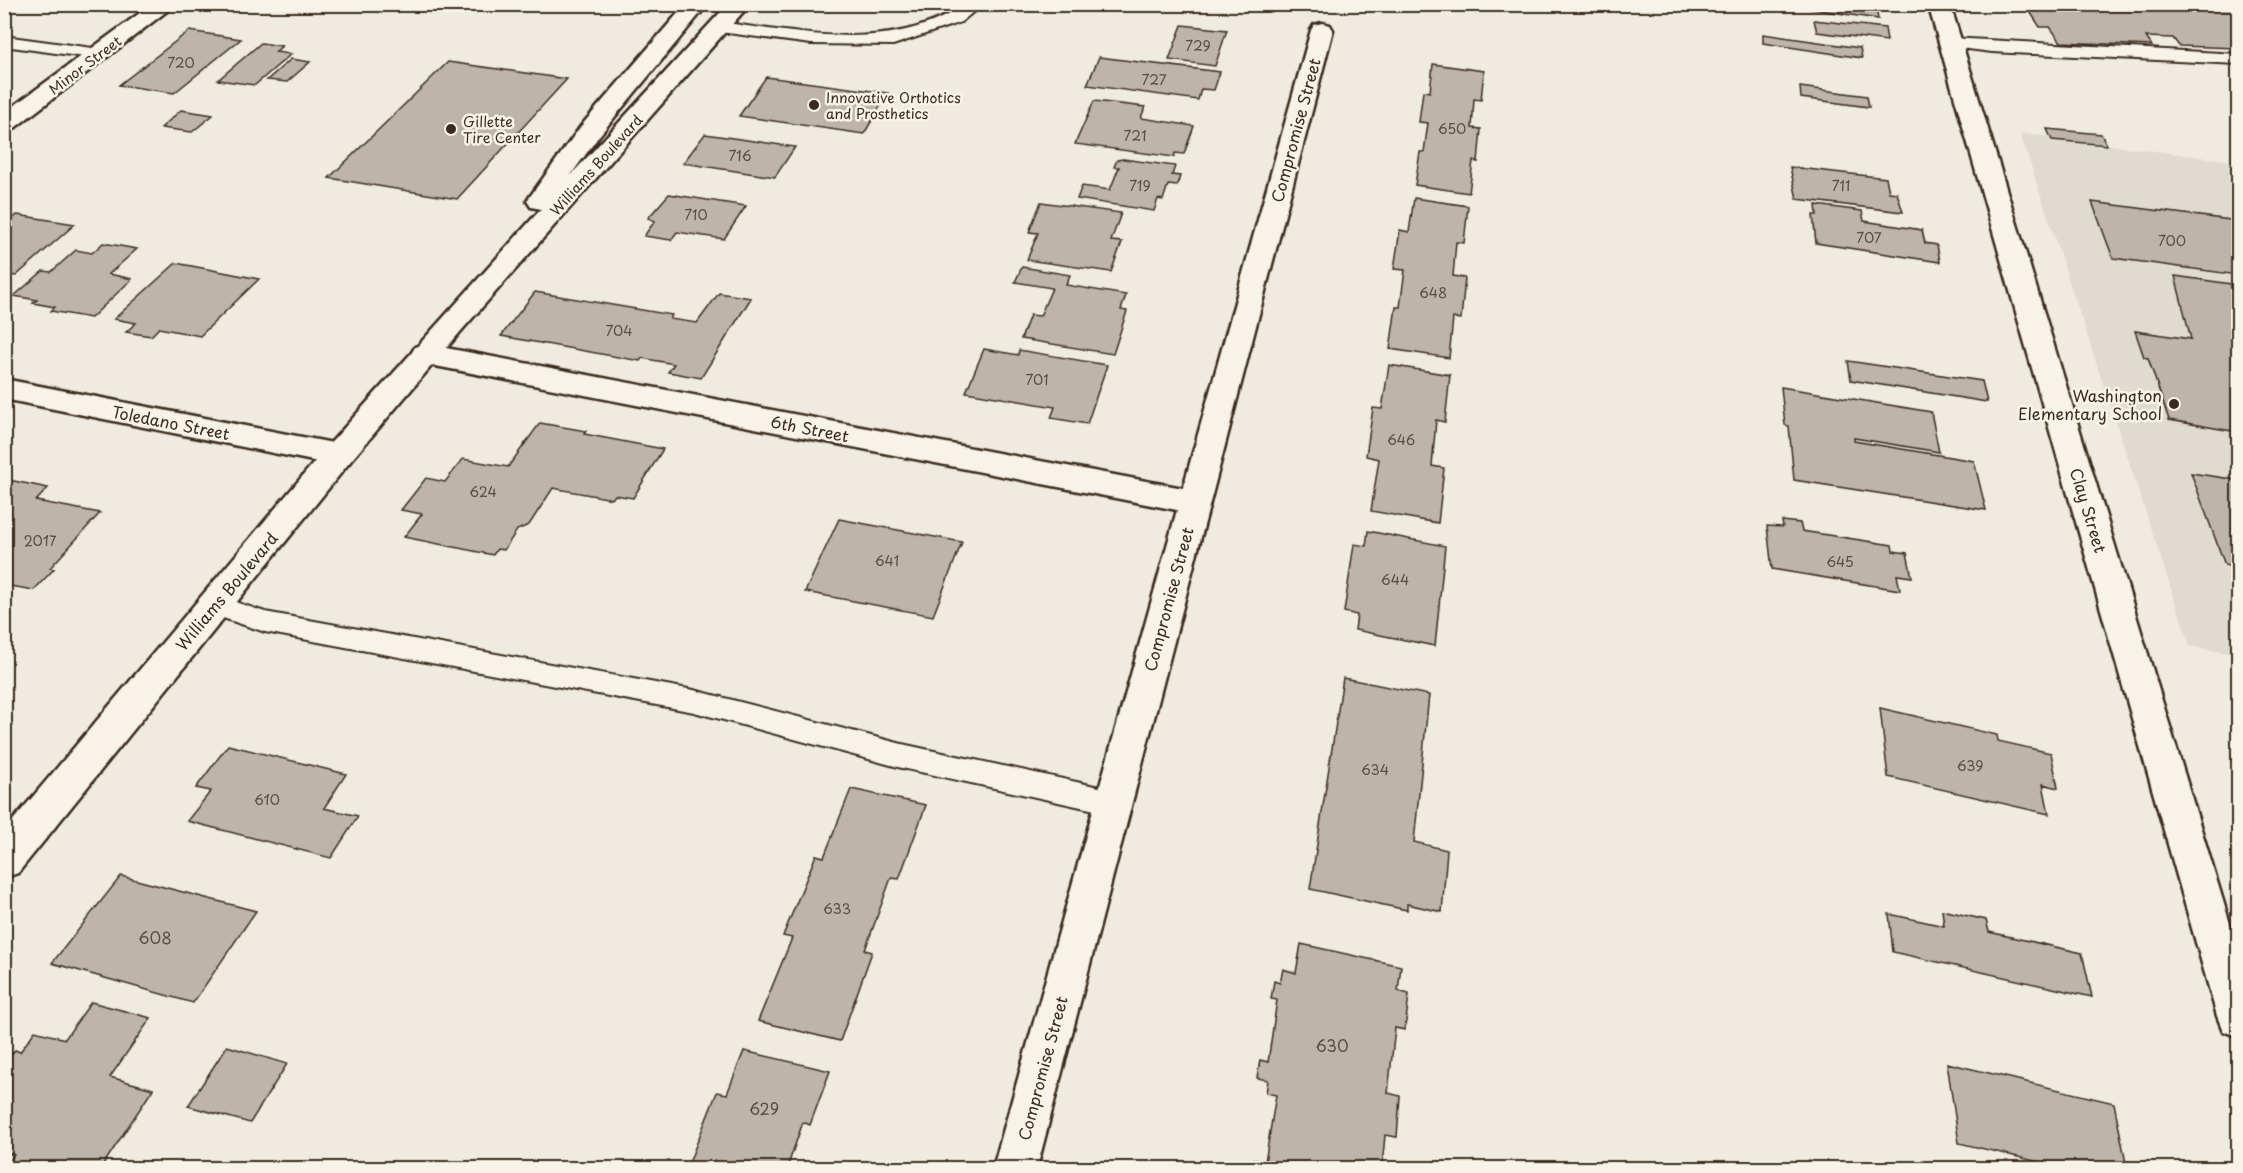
<svg xmlns="http://www.w3.org/2000/svg" width="2243" height="1173" viewBox="0 0 2243 1173" font-family="'Playpen Sans',sans-serif">
  <rect width="100%" height="100%" fill="#efebe0"/>
  <filter id="ink" filterUnits="userSpaceOnUse"><feTurbulence type="fractalNoise" baseFrequency=".0167" numOctaves="2"/><feDisplacementMap in="SourceGraphic" scale="12" xChannelSelector="R" yChannelSelector="G"/><feConvolveMatrix kernelMatrix="1 2 1 2 8 2 1 2 1" color-interpolation-filters="sRGB"/></filter>
  <g filter="url(#ink)">
    <path fill="#e0dbd0" d="M2020,133l218,29v493l-48,-9z"/>
    <path fill="#bdb5aa" stroke="#3b2a1e" stroke-width="1.5" d="M1799,4h53l24,4 2,11 -79,-12z
      M2025,4h213v44l-59,-2 -6,-8 -27,-1 6,9 -91,-4 -11,-15h-10z
      M1814,20l71,8 2,13 -70,-9z
      M1182,25l45,5 -12,36 -46,-6z
      M189,31l52,8 -67,54 -55,-8z
      M1763,34l97,14 2,10 -99,-15z
      M261,43l21,3 -7,6 16,2 -36,31 -37,-5z
      M1099,57l121,15 -6,18 -13,-1 -3,11 -111,-15z
      M291,59l19,3 -23,20 -20,-2z
      M448,62l119,17 -110,120 -128,-21z
      M1433,64l51,7 -3,29 -7,-1 -2,29 9,1 -3,33 -5,-1 -4,32 -54,-8 5,-33h4l4,-29 -9,-1 4,-31 7,1z
      M766,77l122,16 -24,41 -125,-18z
      M1800,87l67,9 2,11 -68,-9z
      M1094,101l51,6 -4,11 53,8 -10,28 -9,-1 -1,4 -99,-13z
      M181,110l32,5 -21,17 -31,-4z
      M2047,129l54,5 6,11 -55,-5z
      M705,134l90,13 -20,30 -92,-14z
      M1123,159l52,7 -3,9 8,1 -3,10 -9,-1 -5,15 -5,-1 -4,12 -77,-12 5,-13 28,4 9,-23h-5l3,-7z
      M1790,167l96,11 3,14 8,1 6,19 -106,-13z
      M669,194l77,12 -22,33 -47,-7 -6,8 -27,-4 11,-15 -7,-3z
      M1414,198l54,8 -4,37 -8,-1 -3,34 12,2 -4,41 -8,-1 -4,40 -59,-9 6,-42h4l5,-37 -11,-1 6,-39 9,2z
      M1041,202l80,11 -10,28 11,1 -11,30 -84,-12 11,-27 -9,-1z
      M2092,202l146,19v54l-125,-17z
      M1816,205l46,6 2,10 58,9 3,13 12,2 3,17 -124,-19 -3,-28h4z
      M17,215l58,9 -59,52 -12,-2v-48z
      M103,243l34,6 -28,25 23,5 -41,39 -40,-7 4,-4 -22,-4 4,-3 -23,-4 29,-25 8,1 25,-22 16,3z
      M176,263l83,16 -59,57 -41,-8 -8,8 -25,-4 10,-9 -22,-4z
      M1022,267l48,8 -4,10 60,10 -5,15 6,1 -14,43 -92,-15 9,-24 10,1 12,-28 -37,-6z
      M2175,276l63,9v147l-69,-12 -21,-62 -4,-1 -9,-26 56,8z
      M535,292l137,23 -2,4 27,4 22,-30 32,5 -50,80 -33,-6 6,-8 -32,-6 -2,3 -139,-25z
      M984,349l34,6 1,-5 88,15 -20,59 -36,-6 4,-11 -89,-15z
      M1848,361l134,20 5,21 -136,-22z
      M1389,365l61,10 -5,47 -9,-2 -4,46 12,2 -6,55 -67,-12 8,-52 -13,-3 7,-48 9,1z
      M1781,387l150,25 8,40 -85,-14v3l120,20 12,49 -192,-30 -5,-54 -4,-1z
      M540,423l46,8 -2,3 79,15 -30,49 -18,-3 -3,4 -59,-11 -24,37 -12,5 -13,20 -7,-1 -4,6 -89,-18 18,-23 -21,-4 25,-32 19,4 18,-23 45,8z
      M2191,473l47,7v88l-13,-3z
      M4,479l44,9 -12,13 64,12 -50,55 4,1 -20,21 -30,-5z
      M839,519l123,23 -29,74 -128,-24z
      M1782,521l18,2 2,8 90,14 1,6 14,2 5,24 -15,-2 3,15 -128,-21 -5,-43 16,1z
      M1368,531l77,15 -10,100 -80,-16 2,-15 -13,-3 10,-68 12,2z
      M1343,678l86,17 -15,147 33,8 -5,62 -35,-8v6l-97,-21z
      M1880,708l117,27 1,6 53,12 7,35 -15,-4 6,30 -161,-37z
      M228,745l118,29 -22,34 34,8 -27,42 -144,-37 24,-30 -15,-3z
      M851,789l75,16 -27,74 -8,-1 -26,72 7,2 -32,89 -82,-20 34,-83 -9,-2 33,-81 8,2z
      M121,876l135,35 -63,92 -141,-40z
      M1942,910l44,10 3,12 93,21 10,44 -199,-45 -4,-38 55,12z
      M1301,944l100,22 -3,25 11,3 -4,36 -10,-2 -7,65 12,3 -3,41 -12,-2 -3,33h-131l2,-9 12,3 11,-67 -10,-2 2,-13 -11,-2 3,-18 8,2 9,-62 -6,-1 3,-18 6,2 3,-14 13,4z
      M91,1002l60,16 -41,59 43,12 -52,79h-96l9,-13 -10,-3v-97l6,1 5,-6 5,2 15,-21 30,8z
      M227,1046l60,18 -37,59 -62,-17z
      M744,1051l86,20 -20,54 -7,-3 -16,46h-100l30,-76 10,2z
      M1947,1063l167,40 13,65h-63l-105,-25z"/>
    <g fill="none" stroke-linecap="round" stroke-linejoin="round">
      <defs>
        <path id="lane" d="M965,4h18l-22,18 -68,23 -82,-1 -91,-12 -8,-5 8,-5c80,11 175,32 245,-18z
          M4,36l96,13 8,5 -8,5 -96,-13z
          M1950,38l288,16v10l-246,-12 -48,-6 -2,-3 2,-3z
          M214,595l51,17 429,78 208,54 211,46 10,3 4,9 -4,9 -10,3 -211,-46 -208,-56 -429,-80 -60,-20 -3,-7 3,-7z"/>
        <path id="street" d="M152,4h24l-164,126 -8,2v-19z
          M1928,4h22l288,946v87l-15,-6 -6,-15z
          M1322,23l8,2 3,5 -296,1138h-44l184,-658 -752,-146 -10,-3 -4,-7 4,-7 10,-3 758,144 128,-458 3,-5z
          M4,379l334,65 11,3 4,8 -4,8 -11,3 -334,-67z"/>
        <path id="secondary" d="M686,4h22l-109,132 -29,40 158,-172h22l-289,327 -112,132 -331,410 -14,5v-47l323,-384 214,-238 -10,-2 -4,-6 4,-6 50,-69z"/>
      </defs>
      <use href="#lane" stroke="#3b2a1e" stroke-width="4"/>
      <use href="#street" stroke="#3b2a1e" stroke-width="5"/>
      <use href="#secondary" stroke="#3b2a1e" stroke-width="5"/>
      <use href="#lane" fill="#f7f3e8" fill-rule="evenodd"/>
      <use href="#street" fill="#f7f3e8" fill-rule="evenodd"/>
      <use href="#secondary" fill="#f7f3e8" fill-rule="evenodd"/>
    </g>
  </g>
  <g fill="#3b2a1e" stroke="#f7f3e8" stroke-width="2">
    <circle cx="814" cy="105" r="6"/>
    <circle cx="451" cy="129" r="6"/>
    <circle cx="2174" cy="404" r="6"/>
  </g>
  <g text-anchor="middle" dominant-baseline="central" stroke-width="5" stroke-linejoin="round" paint-order="stroke">
    <g font-size="14" fill="#5c4d41">
      <text x="1198" y="45">729</text>
      <text x="181" y="62">720</text>
      <text x="1154" y="79">727</text>
      <text x="1452" y="128">650</text>
      <text x="1135" y="135">721</text>
      <text x="740" y="155">716</text>
      <text x="1140" y="185">719</text>
      <text x="1841" y="185">711</text>
      <text x="696" y="214">710</text>
      <text x="1869" y="237">707</text>
      <text x="2172" y="240">700</text>
      <text x="1433" y="292">648</text>
      <text x="619" y="330">704</text>
      <text x="1037" y="379">701</text>
      <text x="1401" y="439">646</text>
      <text x="483" y="491">624</text>
      <text x="40" y="540">2017</text>
      <text x="887" y="560">641</text>
      <text x="1840" y="561">645</text>
      <text x="1395" y="579">644</text>
      <text x="1970" y="765">639</text>
      <text x="1375" y="769">634</text>
      <text x="267" y="799">610</text>
      <text x="837" y="908">633</text>
    </g>
    <g font-size="14" fill="#3b2a1e" stroke="#f7f3e8">
      <text transform="translate(85 65) rotate(-37)">Minor Street</text>
      <text transform="translate(596 165) rotate(-48)">Williams Boulevard</text>
    </g>
    <g font-size="14" fill="#3b2a1e" stroke="#f7f3e8" text-anchor="start">
      <text x="826" y="97">Innovative Orthotics<tspan x="826" dy="16">and Prosthetics</tspan></text>
      <text x="463" y="121">Gillette<tspan x="463" dy="16">Tire Center</tspan></text>
    </g>
    <g font-size="16" fill="#3b2a1e" stroke="#f7f3e8">
      <text transform="translate(1295 130) rotate(-75)">Compromise Street</text>
      <text transform="translate(171 422) rotate(11)">Toledano Street</text>
      <text transform="translate(810 428) rotate(11)">6th Street</text>
      <text transform="translate(2089 510) rotate(73)">Clay Street</text>
      <text transform="translate(226 591) rotate(-50)">Williams Boulevard</text>
      <text transform="translate(1168 599) rotate(-75)">Compromise Street</text>
      <text transform="translate(1042 1068) rotate(-75)">Compromise Street</text>
    </g>
    <g font-size="16" fill="#3b2a1e" stroke="#f7f3e8" text-anchor="end">
      <text x="2162" y="395">Washington<tspan x="2162" dy="18">Elementary School</tspan></text>
    </g>
    <g font-size="16" fill="#5c4d41">
      <text x="155" y="937">608</text>
      <text x="1332" y="1045">630</text>
      <text x="764" y="1108">629</text>
    </g>
  </g>
  <rect width="2243" height="1173" fill="none" stroke="#f7f3e8" stroke-width="24"/>
  <rect x="12" y="12" width="2219" height="1149" fill="none" stroke="#3b2a1e" stroke-width="2" filter="url(#ink)"/>
</svg>
